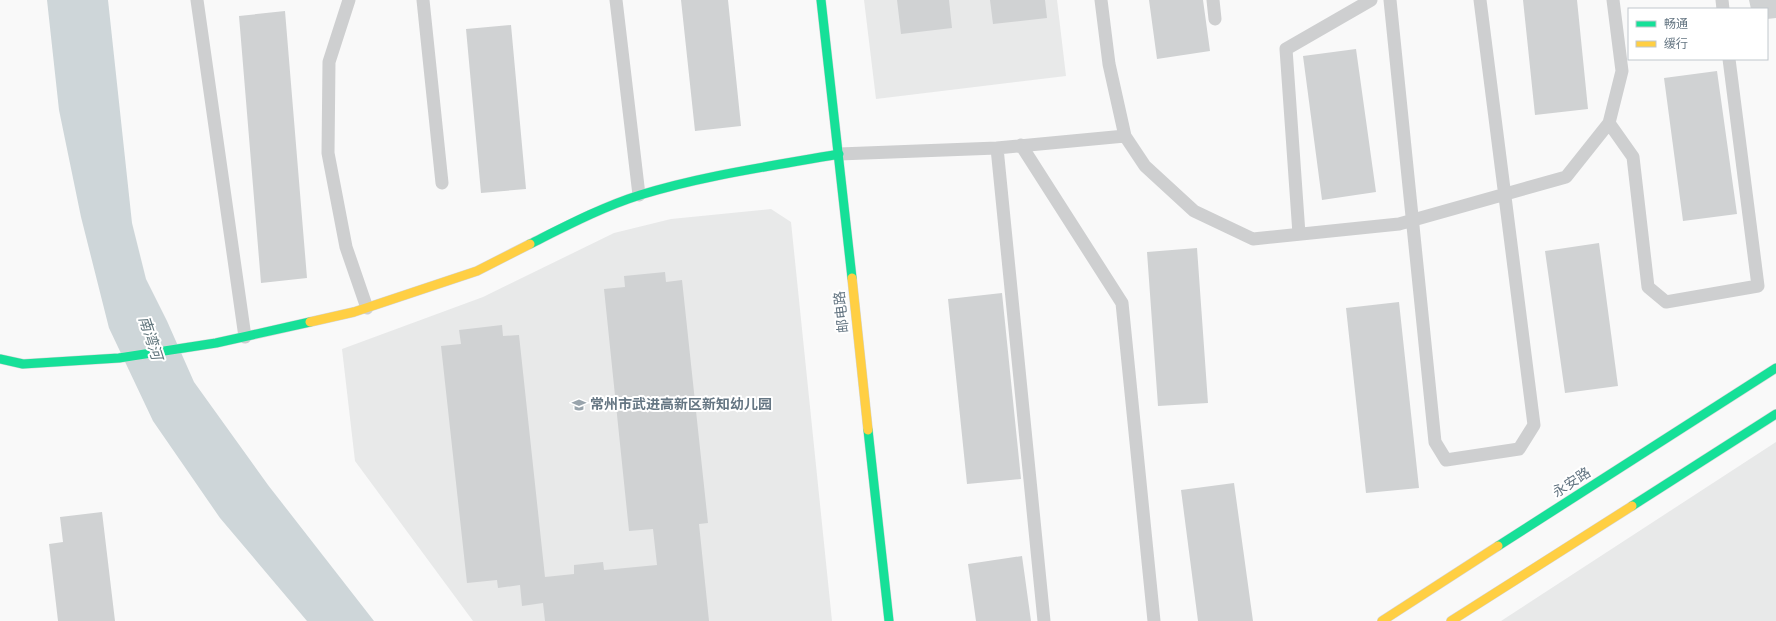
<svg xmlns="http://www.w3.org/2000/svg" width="1776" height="621" viewBox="0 0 1776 621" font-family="'Alegreya Sans','Noto Sans SC',sans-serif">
  <rect width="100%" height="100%" fill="#f9f9f9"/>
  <path fill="#e8e9e9" d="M864,0h193l9,76 -190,23z
    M771,209l20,13 41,399h-359l-118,-160 -13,-112 141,-52 131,-64 57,-14z
    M1776,442v179h-275z"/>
  <path fill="#ced6d9" d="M47,0h61l24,223 14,56 21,42 27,61 74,103 106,136h-67l-87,-103 -67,-97 -44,-93 -28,-111 -22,-107z"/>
  <path fill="#d0d2d3" d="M681,0h47l13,126 -46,5z
    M897,0h52l3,28 -51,6z
    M990,0h55l2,18 -54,6z
    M1149,0h54l7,51 -53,8z
    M1523,0h54l11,109 -53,6z
    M1749,0h27v18l-9,1v-10h-16z
    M285,11l22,267 -46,5 -22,-267z
    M511,25l15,164 -45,4 -15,-164z
    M1356,49l20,143 -54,8 -19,-144z
    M1717,71l20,143 -54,7 -19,-143z
    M1599,243l19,143 -53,7 -20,-142z
    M1197,248l11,155 -50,3 -11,-154z
    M665,272l1,10 16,-2 26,243 -9,1 10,97h-164l-2,-18 -21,3 -2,-21 -22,3 -1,-8 -30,3 -26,-237 20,-2 -2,-14 43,-5 1,11 16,-1 26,242 29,-3v-9l29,-3 1,8 53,-5 -4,-36 -24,2 -25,-242 21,-2 -1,-11z
    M1002,293l19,186 -54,5 -19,-185z
    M1399,302l20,186 -53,5 -20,-185z
    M1234,483l19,138h-55l-17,-131z
    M102,512l13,109h-57l-9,-77 14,-2 -3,-25z
    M1022,556l9,65h-55l-8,-57z"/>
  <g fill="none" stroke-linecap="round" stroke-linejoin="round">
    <defs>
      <path id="fast" d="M821,0l31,278
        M530,244c36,-18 72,-37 110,-49 65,-20 132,-29 199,-41
        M0,359l23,5 96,-6 97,-15 94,-21
        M868,430l21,191
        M1632,506l144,-92
        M1498,546l278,-178"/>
      <path id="slow" d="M852,278l16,152
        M310,322l44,-10 123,-41 53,-27
        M1382,621l116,-75
        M1451,621l181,-115"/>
    </defs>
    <use href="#fast" stroke="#d5d6d7" stroke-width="10"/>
    <use href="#slow" stroke="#d5d6d7" stroke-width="10"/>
    <path stroke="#cecfd0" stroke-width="13" d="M197,0l48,337
      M349,0l-20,62 -1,91 18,94 21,61
      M423,0l19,183
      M616,0l23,195
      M1101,0l8,64 16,72 20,30 49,45 59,28 146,-15 167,-47 43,-54 13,-52 -9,-71
      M1213,0l2,19
      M1390,0l45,442 11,18 73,-11 15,-24 -54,-425
      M1722,0l1,9
      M1609,123l24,34 15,130 18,15 92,-16 -29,-227
      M1021,145l101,158 32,318
      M997,148l47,473
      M839,154l158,-6 128,-12
      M1299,234l-13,-185 85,-49"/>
    <use href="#fast" stroke="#16e098" stroke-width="9"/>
    <use href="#slow" stroke="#ffcf43" stroke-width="9"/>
  </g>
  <defs>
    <symbol id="school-bare" viewBox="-9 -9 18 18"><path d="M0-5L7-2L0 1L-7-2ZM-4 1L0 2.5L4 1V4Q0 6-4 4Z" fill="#99a4ac" stroke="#fff" stroke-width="2.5" paint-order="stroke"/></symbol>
  </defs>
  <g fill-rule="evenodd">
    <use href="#school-bare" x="569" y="395" width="20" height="20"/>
  </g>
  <g text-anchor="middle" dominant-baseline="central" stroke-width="4" stroke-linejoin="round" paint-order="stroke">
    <g font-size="14" fill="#657683" stroke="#fff">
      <text transform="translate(842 312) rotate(-96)">邮电路</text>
      <text transform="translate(1572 483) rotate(-33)">永安路</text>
    </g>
    <g font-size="14" font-weight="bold" fill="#657683" stroke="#fff" text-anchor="start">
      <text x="590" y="405">常州市武进高新区新知幼儿园</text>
    </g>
    <g font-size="15" font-style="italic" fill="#60757c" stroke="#fff">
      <text transform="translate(150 338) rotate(72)">南湾河</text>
    </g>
  </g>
  <rect x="1628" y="8" width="140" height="52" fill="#ffffff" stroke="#c1c8cd"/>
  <rect x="1636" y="21" width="20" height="6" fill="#16e098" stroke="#c1c8cd"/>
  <text x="1664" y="28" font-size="12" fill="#657683">畅通</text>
  <rect x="1636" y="41" width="20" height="6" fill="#ffcf43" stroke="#c1c8cd"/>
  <text x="1664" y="48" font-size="12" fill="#657683">缓行</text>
</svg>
